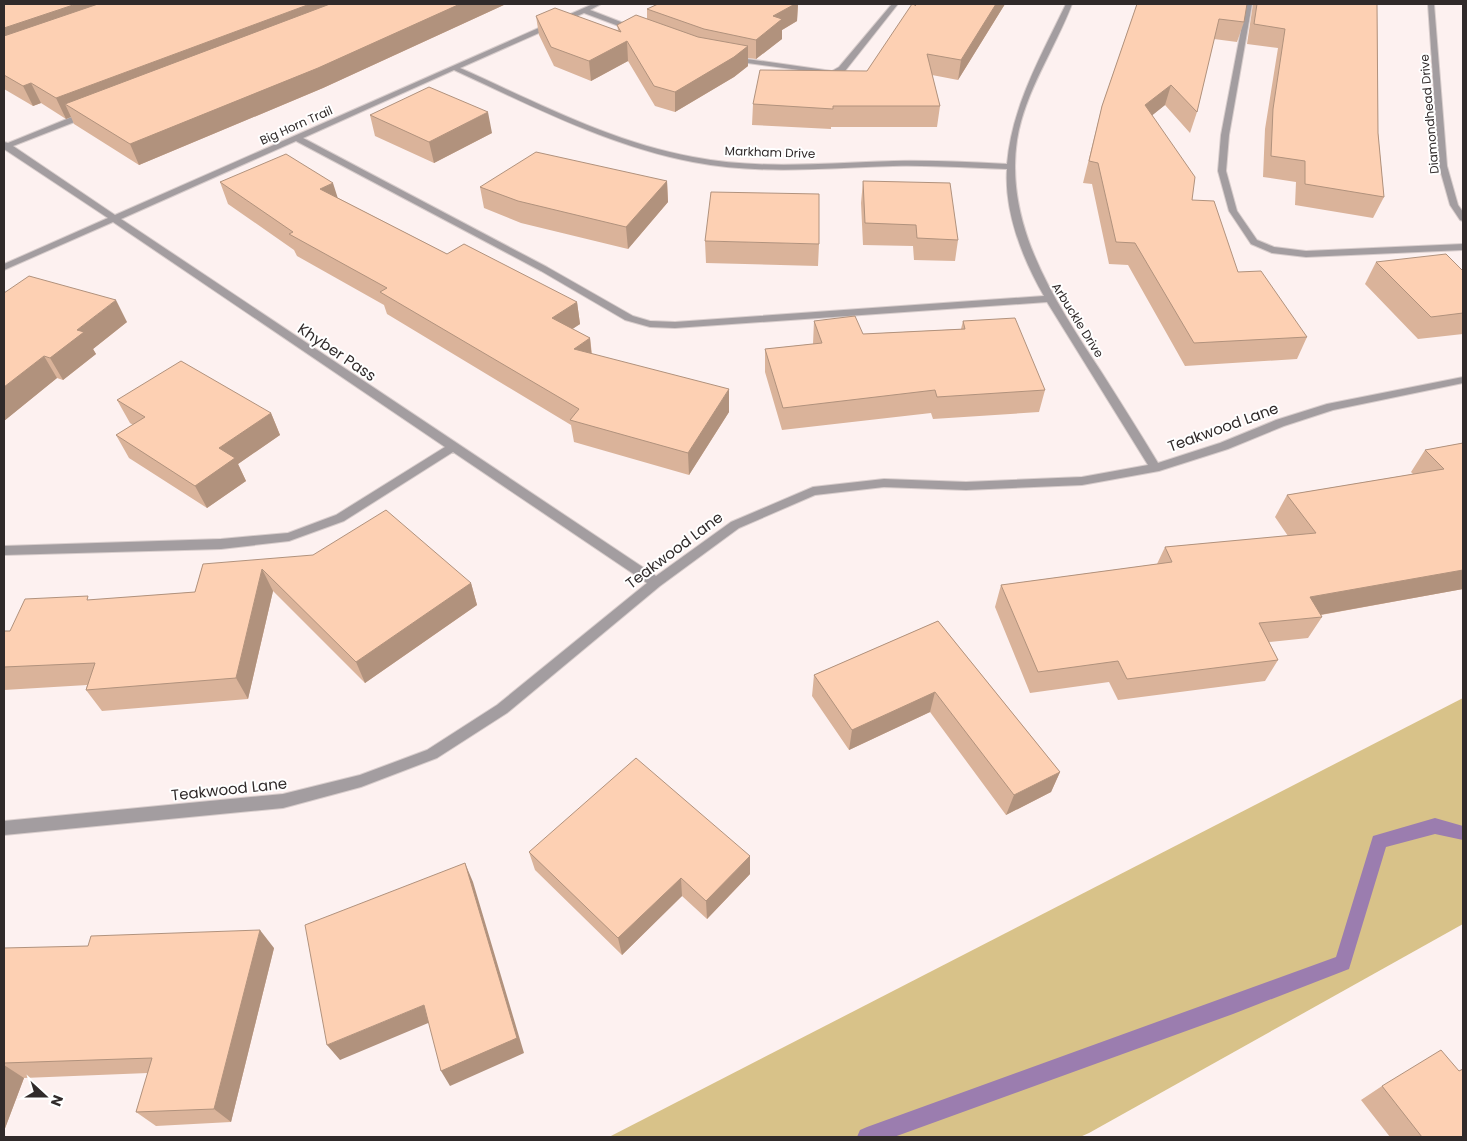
<svg xmlns="http://www.w3.org/2000/svg" width="1467" height="1141" viewBox="0 0 1467 1141" font-family="Poppins,sans-serif">
  <rect width="100%" height="100%" fill="#fdf1f0"/>
  <path fill="#d8c289" d="M1463,698v226l-374,209 -9,4h-471z"/>
  <g fill="none" stroke-linecap="round" stroke-linejoin="round">
    <path fill="#9b7daf" fill-rule="evenodd" d="M1435,818l28,8v14l-28,-6 -49,13 -37,122 -116,45 -339,123h-37l3,-7 7,-3 469,-170 37,-121z"/>
    <defs>
      <path id="minor" d="M593,4h8l-11,6 49,19 -7,2 -48,-18 -124,55c76,34 151,74 233,89 66,13 134,6 201,4 37,-1 75,1 113,3 5,-58 34,-108 59,-160h6c-17,45 -47,87 -55,136 -13,87 40,164 85,233 19,30 38,60 56,90l62,-20 56,-23 51,-16 136,-27v6l-130,27 -49,16 -56,23 -69,22 -77,14 -116,5 -82,-3 -69,8 -76,33 -79,58 -153,127 -70,45 -76,29 -78,21 -279,27v-14l279,-27 77,-19 67,-25 70,-45 150,-122 -194,-131 -109,69 -55,20 -68,8 -217,6v-9l217,-7 67,-6 48,-18 109,-68 -332,-225 -109,48v-6l104,-46 -104,-69v-7l4,1 76,-31h6v4l-77,30 102,69zM454,70c78,36 155,76 239,92 66,13 134,6 200,4 38,-1 76,2 114,3 -3,43 16,91 37,127l-369,26 -25,-1 -17,-5 -86,-49 -244,-129zM296,141l245,130 84,49 25,7 25,1 372,-26 101,163 -66,12 -116,5 -82,-3 -71,8 -82,35 -75,54 -535,-357z
        M892,4h6l-53,67 -9,4 -103,-14 -4,-2 4,-2 99,14 7,-4z
        M1246,4h6l-23,131 -3,36 11,40 20,29 17,7 32,4 157,-7v6l-157,7 -34,-4 -21,-9 -22,-33 -11,-40 3,-36z
        M1428,4h6l13,162 11,39 5,7v9l-3,-1 -10,-15 -11,-39z"/>
    </defs>
    <use href="#minor" stroke="#d8cdcc" stroke-width="2"/>
    <use href="#minor" fill="#a39da0" fill-rule="evenodd"/>
  </g>
  <path fill="#dab39a" d="M4,4h502l-183,84 -184,77 -65,-41 -3,-7 -5,2 -25,-16 -8,3 -29,-17z
    M658,4h140l-1,17 -15,9v9l-26,20 -8,-1v8l-14,11 -59,35 -20,-6 -27,-45 -37,20 -37,-15 -15,-31 -3,-19 82,14 -1,-5 30,-6v-10z
    M1005,4l-47,76 -26,-5 8,31 -3,21h-106v2l-79,-4 1,-21 114,-33 48,-65z
    M1137,4l107,18 -7,20 -23,-3 -17,73 -7,21 -25,-28 -13,10 40,85 46,72 69,65 -10,22 -112,7 -57,-101 -19,-1 -17,-80 -9,-1 19,-77z
    M1253,4h124l1,129 6,64 -11,21 -78,-13 1,-23 -33,-5 2,-48 13,-81 -31,-4z
    M370,115l122,18 -58,30 -59,-27z
    M667,181l1,21 -40,47 -107,-26 -37,-15 -4,-21z
    M863,181l95,59 -3,21 -41,-1 -1,-14 -50,-1 -2,-42z
    M220,182l118,16 109,56 130,48 3,22 -8,5 18,9 2,16 137,58 -40,63 -115,-33 -3,-17 -184,-111 -3,-9 -87,-49 -3,-6 -66,-46z
    M705,241l114,3 -1,22 -112,-3z
    M1376,262l87,9v63l-45,5 -53,-55z
    M4,293l123,29 -34,27 3,5 -33,26 -6,-2 -53,43z
    M814,321l49,13 98,-5 2,-8 82,69 -6,22 -106,7 -2,-6 -149,17 -17,-58v-23l48,-5z
    M117,400l154,13 9,22 -42,29 8,17 -39,27 -78,-50 -13,-23 17,-10 -3,-2z
    M1463,443v146l-142,26 1,2 -14,21 -39,4 9,18 -13,21 -147,19 -9,-18 -79,11 -35,-86 6,-22 156,-21 8,-17 123,-11 -13,-19 12,-22 126,-21 -2,-2 14,-22z
    M203,564l268,19 6,22 -112,78 -92,-92 -25,108 -146,12 -16,-21 1,-5 -83,5v-59h6l81,-31 104,-8z
    M938,621l122,151 -9,20 -45,23 -76,-103 -81,38 -37,-54 2,-21z
    M529,852l221,22 -43,45 -25,-23 -60,59 -87,-85z
    M4,948h270l-43,174 -75,4 -20,-14 12,-39 -124,5 -20,53z
    M1382,1086l81,51h-73l-29,-37z"/>
  <path fill="#b1927d" d="M76,4h65l-137,47v-23z
    M310,4h55l-300,100 6,13 -5,2 -10,-21z
    M460,4h46l-183,84 -184,77 -9,-21z
    M795,4h3l-1,17 -15,9v9l-26,20v-19l17,-24z
    M996,4h9l-47,76 3,-20z
    M627,41l1,20 -37,20 -2,-20z
    M748,46v20l-14,11 -59,35v-20z
    M31,83l10,20 -8,3 -10,-20z
    M1171,85l-6,20 -26,21 6,-21z
    M488,112l4,21 -58,30 -5,-21z
    M667,181l1,21 -40,47 -2,-22z
    M333,183l7,22 -20,-16z
    M116,300l11,22 -34,27 3,5 -33,26 -13,-22 27,-28z
    M577,302l3,22 -24,16 -4,-22z
    M590,338l2,23 -18,-12z
    M44,356l13,22 -53,43v-34z
    M729,389v23l-40,63 -1,-22z
    M271,413l9,22 -42,29 8,17 -39,27 -12,-22 24,-38z
    M262,569l11,22 -25,108 -12,-21z
    M1463,570v19l-166,30 13,-22z
    M471,583l6,22 -112,78 -9,-21z
    M935,692l-5,20 -81,38 3,-20z
    M1060,772l-9,20 -45,23 8,-20z
    M750,856v18l-43,45 -1,-18z
    M465,863l8,19 51,171 -74,33 -9,-15z
    M681,878l1,18 -60,59 -4,-17z
    M260,930l14,18 -43,174 -17,-13z
    M424,1005l9,16 -93,39 -13,-15z
    M4,1065l20,13 -20,53z"/>
  <path fill="#fdd0b3" stroke="#b1927d" d="M4,4h72l-72,24z
    M98,4h212l-254,94 -25,-15 -8,3 -19,-11v-39z
    M330,4h130l-142,64 -188,76 -65,-40z
    M658,4h137l-22,12 9,3 -26,21 -52,-11 -57,-20z
    M912,4h3v2l2,-2h79l-35,56 -34,-6 13,52h-107v3l-80,-5 7,-34 107,1z
    M1137,4h110l-3,18 -25,-3 -22,93 -26,-27 -26,20 50,72 -3,23 22,1 24,71 23,-1 46,66 -113,6 -59,-100 -19,-1 -18,-79 -9,-2 13,-55z
    M1257,4h120l1,129 6,64 -79,-13v-23l-34,-5 2,-47 12,-80 -31,-5z
    M555,8l66,24 -4,-7 19,-10 62,22 50,9 -14,11 -59,35 -21,-6 -27,-45 -38,20 -38,-14 -15,-31z
    M429,87l59,25 -59,30 -59,-27z
    M536,152l131,29 -41,46 -108,-26 -38,-14z
    M286,154l47,29 -13,6 127,65 17,-10 113,58 -25,16 38,20 -16,11 155,40 -41,64 -118,-33 9,-11 -199,-117 7,-4 -98,-54 4,-2 -73,-50z
    M863,181l87,2 8,57 -41,-2 -1,-13 -51,-2z
    M711,192l108,2v50l-114,-3z
    M1446,254l17,17v42l-32,4 -55,-55z
    M29,276l87,24 -39,30 7,2 -34,26 -6,-2 -40,31v-94z
    M855,316l8,18 102,-5 -2,-8 52,-3 30,72 -108,7 -2,-7 -152,18 -18,-59 57,-6 -8,-22z
    M181,361l90,52 -52,35 16,10 -40,28 -79,-51 29,-18 -28,-17z
    M1463,443v127l-153,27 12,20 -63,6 19,37 -151,19 -9,-18 -80,11 -37,-87 171,-23 -7,-15 151,-14 -29,-38 157,-26 -19,-19z
    M386,510l85,73 -115,79 -94,-93 -26,109 -150,12 9,-27 -91,4v-36h6l15,-32 63,-3 -1,4 108,-8 8,-28 110,-9z
    M938,621l122,151 -46,23 -79,-103 -83,38 -38,-55z
    M636,758l114,98 -44,45 -25,-23 -63,60 -89,-86z
    M465,863l52,175 -76,33 -17,-66 -97,40 -22,-120z
    M260,930l-46,179 -78,3 16,-54 -148,5v-115l84,-2 3,-10z
    M1441,1050l18,21 4,-2v68h-41l-40,-51z"/>
  <g text-anchor="middle" dominant-baseline="central" stroke-width="4" stroke-linejoin="round" paint-order="stroke">
    <g font-size="12" fill="#302a2a" stroke="#fff">
      <text transform="translate(1429 114) rotate(-95)">Diamondhead Drive</text>
      <text transform="translate(296 125) rotate(-24)">Big Horn Trail</text>
      <text transform="translate(770 152) rotate(2)">Markham Drive</text>
      <text transform="translate(1078 320) rotate(58)">Arbuckle Drive</text>
    </g>
    <g font-size="15" fill="#302a2a" stroke="#fff">
      <text transform="translate(337 352) rotate(34)">Khyber Pass</text>
      <text transform="translate(1223 427) rotate(-20)">Teakwood Lane</text>
      <text transform="translate(674 550) rotate(-37)">Teakwood Lane</text>
      <text transform="translate(229 789) rotate(-6)">Teakwood Lane</text>
    </g>
  </g>
  <rect width="1467" height="1141" fill="none" stroke="#302a2a" stroke-width="10"/>
  <g transform="translate(45 1096) rotate(111)" stroke="#ffffff" stroke-width="4" paint-order="stroke">
  <path d="M0-4L9 19L0 12L-9 19Z" fill="#302a2a"/>
  <text y="-8" font-size="14" font-weight="bold" text-anchor="middle" fill="#302a2a">N</text>
  </g>
</svg>
